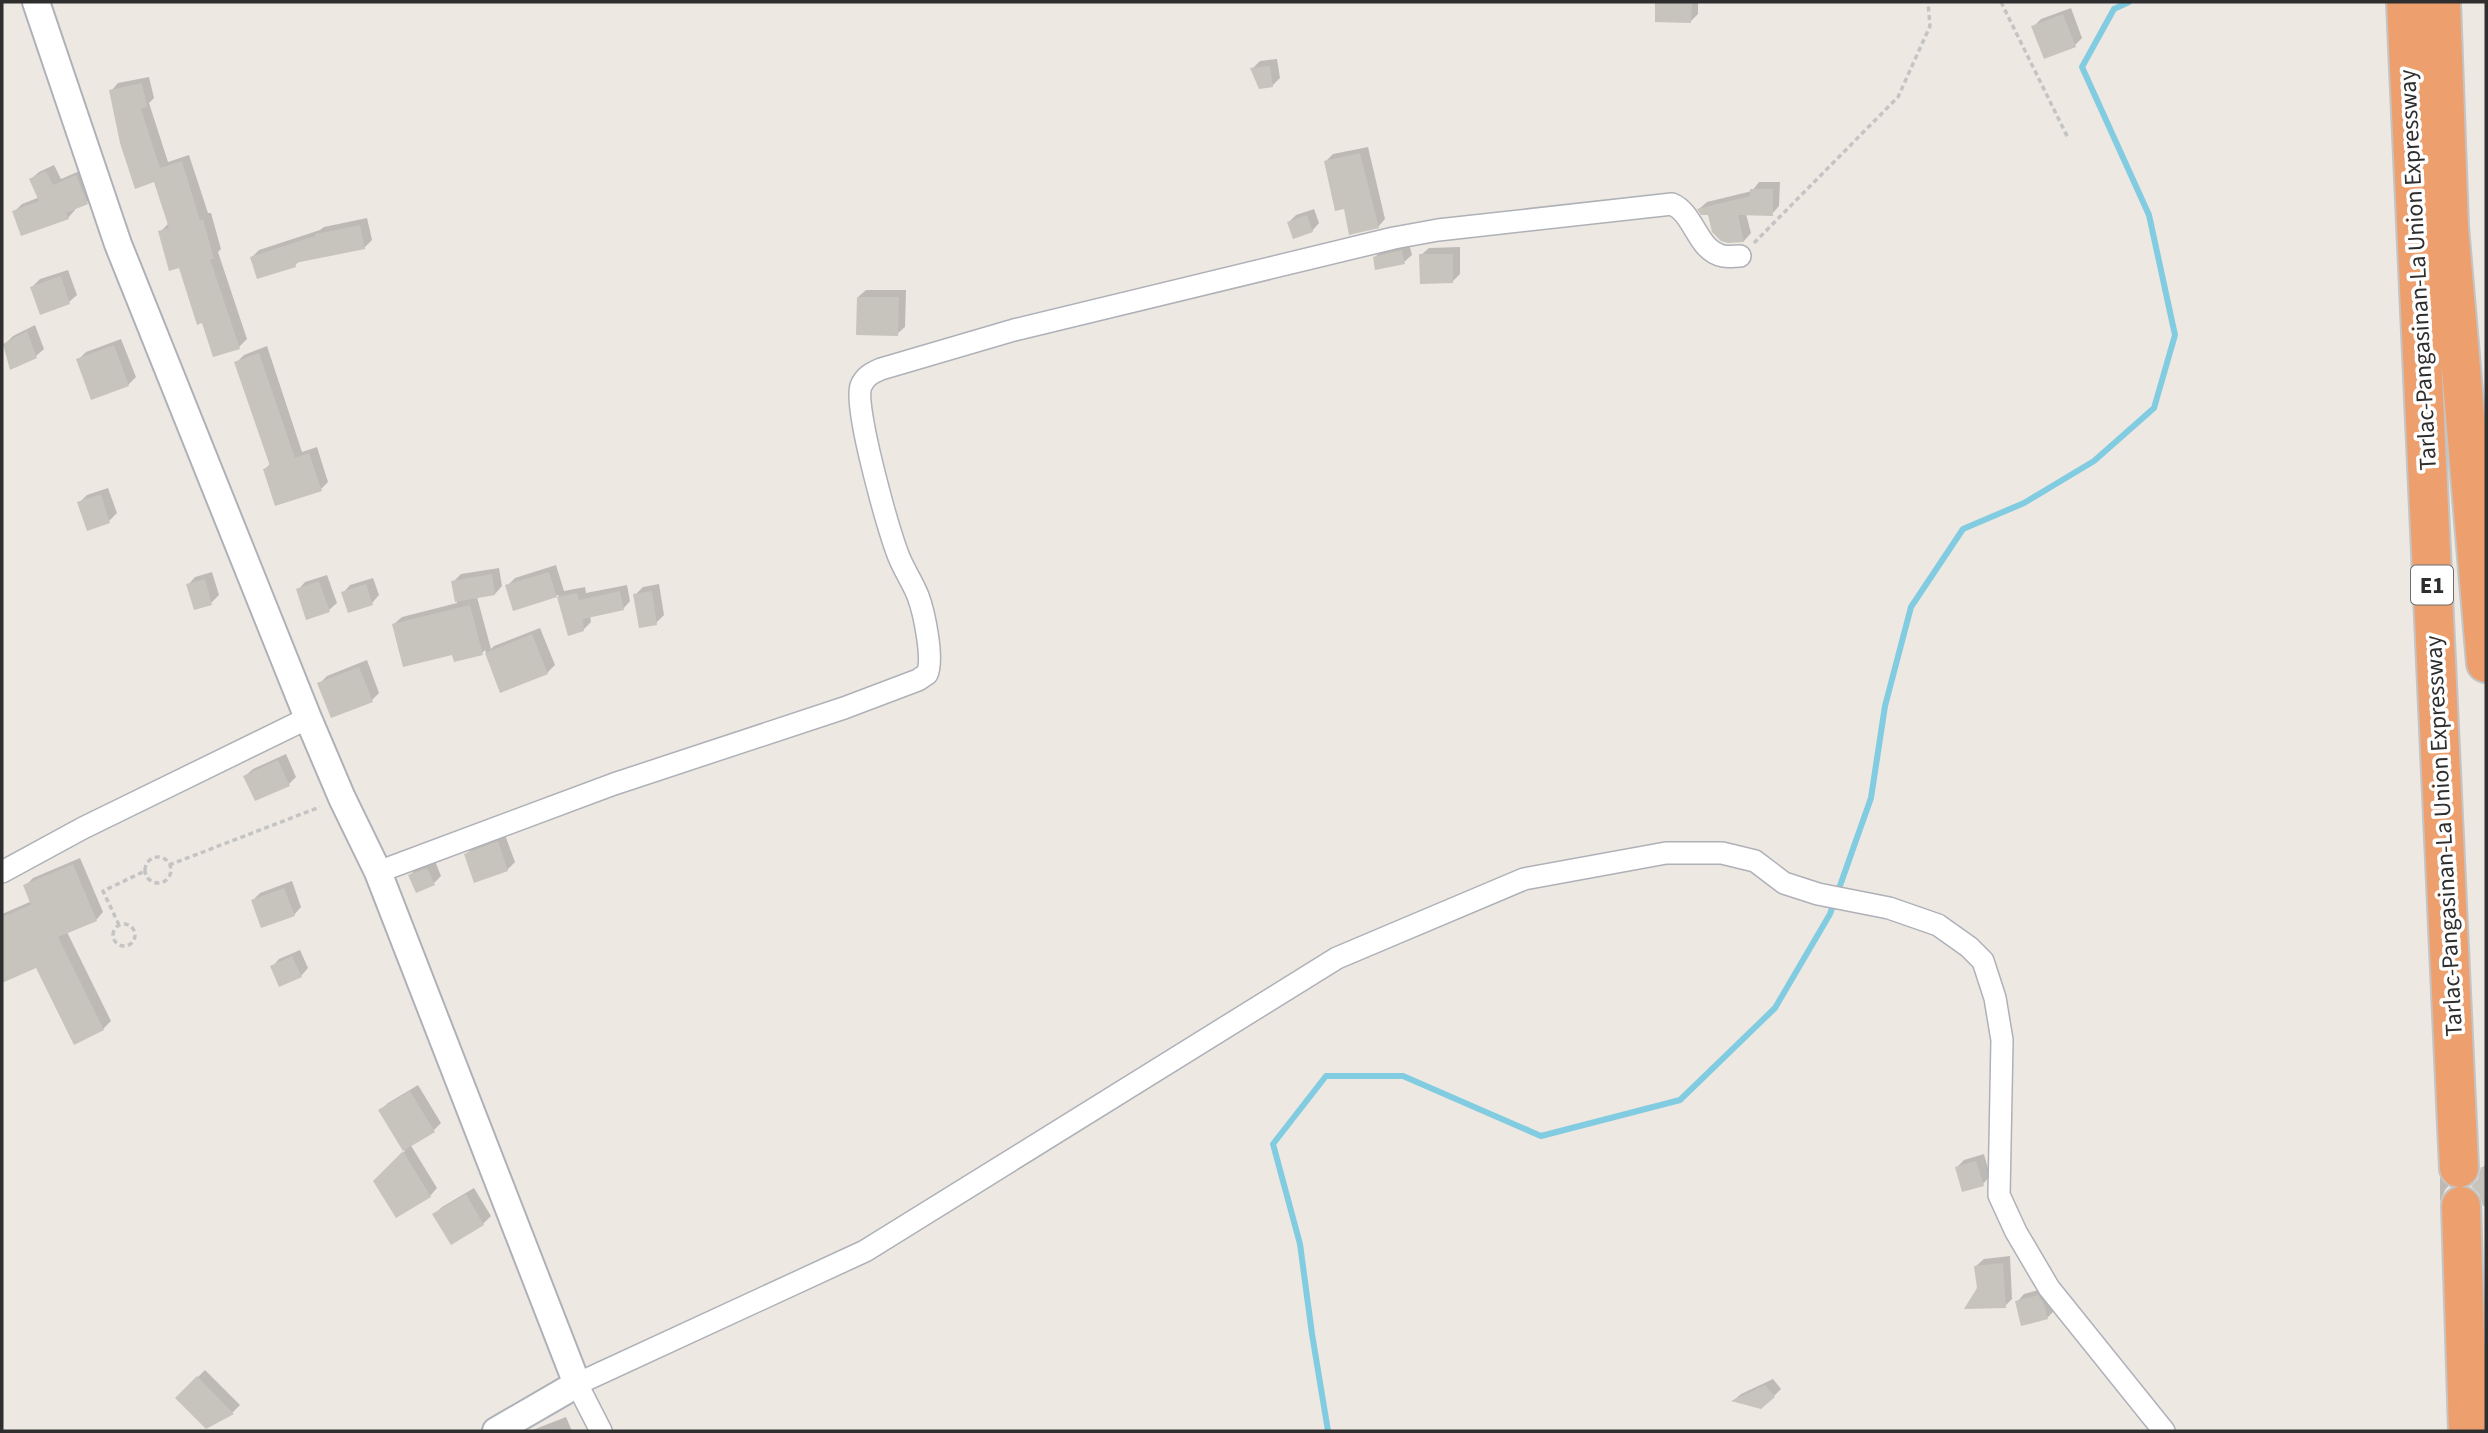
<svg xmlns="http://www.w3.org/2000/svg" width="2488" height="1433" viewBox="0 0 2488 1433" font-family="'Source Sans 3',sans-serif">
  <rect width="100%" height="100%" fill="#ede8e2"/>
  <path fill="#0003" d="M1657,2h41v12l-7,7h-34z
    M2071,8l11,30 -7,7 -42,-18 8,-8z
    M1277,59l3,19 -8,8 -20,-17 8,-8z
    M149,77l5,21 -5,5 19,59 21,-7 19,58h3l10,36 -3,3 29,87 -8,8 -25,8 -11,-34 -23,-55 -20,-34 8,-8 -13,-44 -44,-89 7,-8z
    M1368,147l17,72 -7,8 -32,-20 -21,-45 8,-8z
    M54,165l7,14 23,-10 10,26 -7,7 -13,6 1,2 -7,8 -54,-6 8,-8 18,-7 -9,-18 8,-7z
    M1759,182h21l-1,24 -7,8h-26l5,19 -7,8h-17l-18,-28 -10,-4 8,-7 45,-11z
    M1314,209l5,14 -7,8 -23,-9 7,-7z
    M367,218l5,22 -8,8 -63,12 -6,5 -43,-8 7,-7 61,-20 4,-3z
    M1409,243l3,12 -8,7 -29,-5 7,-7z
    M1460,247v27l-7,7 -32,-26 8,-7z
    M68,270l9,25 -8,7 -37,-15 8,-8z
    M866,290h40l-1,37 -8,7 -39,-37z
    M35,325l9,24 -8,7 -31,-12 8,-8z
    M121,339l15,38 -8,8 -50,-25 8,-8z
    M267,346l35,106 15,-5 11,35 -7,7 -56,-20 6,-6 -35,-100 8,-8z
    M108,488l9,25 -8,8 -21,7 -9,-25 8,-8z
    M556,565l8,26 21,-4 1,6 41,-8 3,16 -7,8 -33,6 1,7 -8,8 -13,4 -12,-39 -44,14 -7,-23 8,-8z
    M499,568l3,18 -7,8 -18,3 14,52 3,-3 46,-18 15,37 -8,8 -46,18 -16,-41 -3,3h-29l-59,-29 8,-7 55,-14 -4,-21 8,-8z
    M212,572l7,23 -8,8 -23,-18 7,-8z
    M327,575l10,28 -8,7 -31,-20 7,-8z
    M373,578l6,17 -7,8 -29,-10 7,-8z
    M659,584l5,31 -8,8 -21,-28 8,-8z
    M367,660l12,33 -7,7 -53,-16 8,-8z
    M286,754l10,23 -7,7 -44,-8 8,-7z
    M505,835l10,27 -8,8 -41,-16 8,-7z
    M80,858l23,54 -7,8 -29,12 44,89 -8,8 -66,-63 -35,15v-67l30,-13 -7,-15 8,-8z
    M435,861l6,15 -7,7 -24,-8 7,-7z
    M292,881l9,26 -7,8 -41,-15 7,-7z
    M300,950l8,18 -7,8 -29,-9 7,-8z
    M418,1085l23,38 -7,7 -24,14 27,44 -7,8 -54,-15 29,-30 -25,-40 8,-8z
    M1984,1154l6,22 -7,8 -26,-17 7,-7z
    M2486,1164v94l-1,-53 -5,-25 2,-12z
    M2442,1171l9,12 -6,7 -5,12v-30z
    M474,1188l17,28 -8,8 -49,-9 8,-8z
    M2010,1256l2,43 -7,7 -29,-40 8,-7z
    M2046,1288l9,22 -8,8 -30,-16 7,-8z
    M205,1370l35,35 -7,7 -27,15 -29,-29z
    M1773,1379l8,10 -7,7 -40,4 7,-6z
    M566,1417l6,14h-42z"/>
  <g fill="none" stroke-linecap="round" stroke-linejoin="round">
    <path stroke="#82cce2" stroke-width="6" d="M1328,1431l-16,-97 -12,-90 -27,-100 53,-68h77l138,60 139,-36 95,-92 55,-94 41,-116 14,-92 26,-99 52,-78 61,-26 70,-42 60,-53 21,-73 -26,-120 -67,-148 32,-58 15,-7"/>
  </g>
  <path fill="#c7c3bd" d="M1655,2h37l-1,21 -36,-1z
    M2063,14l13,33 -32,12 -13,-33z
    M1270,66l3,21 -14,2 -9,-21z
    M142,83l5,24 -6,2 19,59 22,-7 18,59 3,-1 11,40h-4l30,90 -27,8 -11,-34 -5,2 -18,-57 -10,3 -11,-40 11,-3 -15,-46 -19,7 -15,-46 -11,-53z
    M1360,153l19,75 -30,7 -5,-26 -9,2 -11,-50z
    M46,171l7,14 23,-10 12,29 -22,9 3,6 -48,17 -9,-25 27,-10 -10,-22z
    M1750,189h23v27l-35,-1 6,27 -16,1 -7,-2 -9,-9 -4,-17h-7l-4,-6 53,-13z
    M1307,215l6,17 -20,7 -6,-17z
    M360,225l5,24 -70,14 1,4 -39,12 -7,-22 65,-21v-2z
    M1402,250l3,14 -30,6 -2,-13z
    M1419,254h34v29l-33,1z
    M61,276l9,28 -30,11 -10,-28z
    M857,297h42l-1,39 -42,-1z
    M27,331l10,27 -27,12 -7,-26z
    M114,345l15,41 -38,14 -15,-41z
    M259,353l36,105 14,-5 13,38 -47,15 -12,-37 7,-3 -36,-104z
    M101,494l9,29 -23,8 -10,-29z
    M549,572l8,25 -44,14 -8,-26z
    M492,574l3,21 -40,7 -4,-21z
    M205,579l7,26 -18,5 -8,-26z
    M319,581l11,31 -24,8 -10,-31z
    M366,584l7,21 -25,8 -7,-21z
    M620,591l4,19 -41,9 1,12 -16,5 -11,-39 20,-4 2,7z
    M652,591l5,34 -18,3 -6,-34z
    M470,605l13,50 -29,7 -2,-7 -49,12 -11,-43z
    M532,634l16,40 -48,19 -15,-40z
    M359,667l14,35 -42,16 -14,-35z
    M278,760l12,26 -35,15 -12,-25z
    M498,841l10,30 -34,12 -10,-29z
    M73,864l24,57 -39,16 46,93 -30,15 -38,-77 -34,15v-66l29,-12 -8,-20z
    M427,868l8,17 -19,8 -8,-18z
    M284,888l11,28 -34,12 -10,-28z
    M292,956l10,21 -23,10 -9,-21z
    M410,1091l25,41 -32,19 -25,-41z
    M403,1151l28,46 -35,21 -23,-37z
    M1976,1161l8,25 -22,6 -7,-25z
    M2481,1167h5v39h-3l-4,-12 -8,-8 7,-7z
    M466,1194l18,31 -33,20 -19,-31z
    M2003,1263l3,45 -42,1 13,-21 -3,-22z
    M2038,1295l5,7 5,17 -27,7 -6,-25z
    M197,1376l37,38 -28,15 -31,-31z
    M1765,1385l10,12 -14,12 -30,-8z"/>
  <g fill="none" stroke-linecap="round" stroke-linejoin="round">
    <defs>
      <path id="minor" d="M2,872l81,-44 225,-110
        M378,872l236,-88 230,-76 74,-28 9,-6c7,-15 -3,-62 -9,-78 -6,-15 -16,-29 -21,-44 -9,-25 -44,-146 -36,-166 4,-10 11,-13 20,-17l133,-39 380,-92 44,-8 234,-26c23,10 25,47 51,52 5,1 12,0 17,0
        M601,1431l-24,-47 288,-133 472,-293 187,-79 142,-26h56l33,8 29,22 34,11 71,14 49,17 31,22 14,14 12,37 7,42 -3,155 17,37 33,56 115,143"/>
      <path id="tertiary" d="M36,2l82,242 190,474 34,80 36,74 199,512 -81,47"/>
      <path id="motorway" d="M2406,2l53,1166
        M2441,2l8,225 37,436
        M2461,1206l7,225"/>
    </defs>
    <use href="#minor" stroke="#afb1b8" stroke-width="24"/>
    <use href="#tertiary" stroke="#afb1b8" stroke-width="30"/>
    <use href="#motorway" stroke="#c4c4c4" stroke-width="42"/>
    <path stroke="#c4c4c4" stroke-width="3.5" stroke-dasharray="5 3.5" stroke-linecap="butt" d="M2001,2l67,136
      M1754,243l144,-146 32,-71 -2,-24
      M145 870a13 13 0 1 1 26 0a13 13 0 1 1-26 0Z
      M169,865l151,-58
      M113 935a11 11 0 1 1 22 0a11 11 0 1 1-22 0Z
      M119,925l-16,-34 42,-20"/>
    <use href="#minor" stroke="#fff" stroke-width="21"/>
    <use href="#tertiary" stroke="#fff" stroke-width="26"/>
    <use href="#motorway" stroke="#eda06e" stroke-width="38"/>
  </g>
  <g text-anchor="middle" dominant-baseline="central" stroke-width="7" stroke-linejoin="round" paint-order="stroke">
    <rect fill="#fff" stroke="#6d6d6d" stroke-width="2" x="2411" y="565.5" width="42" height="39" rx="5"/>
    <g font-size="23" font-weight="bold" fill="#2e2e2e">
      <text x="2432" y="585">E1</text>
    </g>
    <g font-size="24" fill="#2e2e2e" stroke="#fff">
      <text transform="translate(2418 270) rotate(-93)">Tarlac-Pangasinan-La Union Expressway</text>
      <text transform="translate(2444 836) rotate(-93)">Tarlac-Pangasinan-La Union Expressway</text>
    </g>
  </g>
  <rect width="2488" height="1433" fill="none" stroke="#2e2e2e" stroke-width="7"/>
</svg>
